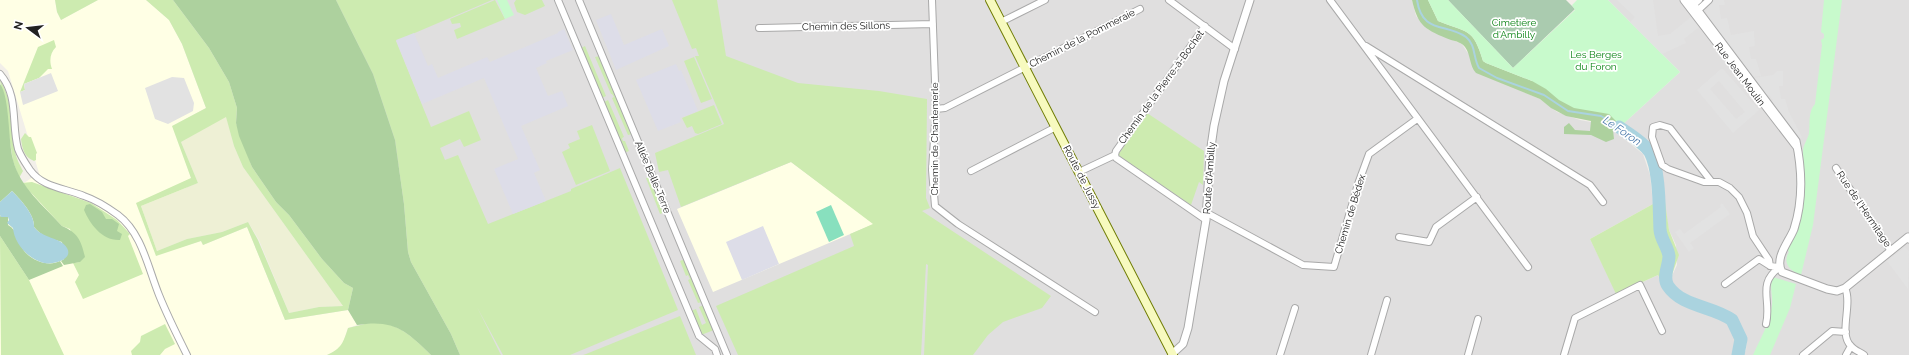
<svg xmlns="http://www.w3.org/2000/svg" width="1909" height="355" viewBox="0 0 1909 355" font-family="Raleway,sans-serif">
  <rect width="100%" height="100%" fill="#f2efe9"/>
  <path fill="#e0dfdf" d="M336,0h1076l4,16 13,14 33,14 5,8 59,41 14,6 17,13 23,8 27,5 36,29 7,21 3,29 -63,35 27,55 41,-19 4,11 14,13 15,8 33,11 10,18 1,14 -3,5h-1272l-101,-311z
    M1608,0h301v355h-166l3,-5 1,-12 -12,-22 -49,-22 -2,3 -12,-9 -2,-8 7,-15 -1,-20 -7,-15 -15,-79 -33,-25 59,-54z"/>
  <path fill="#ffffe5" d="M0,0h55l2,12 4,8 37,-20h48l23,20 13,24 24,64 -33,18 18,52 -35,77 45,-14 2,4 44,-18 38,93 63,-10 9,15 -9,3 -5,15 -5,7 -11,5h-327v-156l39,-26 -31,-102 -8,-8z
    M791,162l83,62 -161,68 -36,-83z"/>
  <path fill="#eef0d5" d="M226,116l8,30 9,21 100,139 -24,1 -30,6 -30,-73 -11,-18 -26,10 -35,7 -30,12 -16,-45 57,-23 -17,-41z"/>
  <path fill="#cdebb0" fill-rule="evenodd" d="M55,0h43l-37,20 -4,-8z
    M146,0h27l36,48 20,34 8,26 -1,15 16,44 24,35 13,13 33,44 22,24 9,5 -5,22 -63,10 -38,-93 -44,18 -2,-4 -45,15 -20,-53 55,-25 -19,-52 34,-18 -24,-64 -13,-24zM226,117l8,29 9,21 100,139 -24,1 -30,6 -31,-73 -10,-18 -26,10 -35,7 -30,12 -16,-45 57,-23 -17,-41z
    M336,0h156l-96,41 35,86 38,-16 12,29 -17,7 -4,-8 -20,9 5,12 13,-5 30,69 83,-33v-2l49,-21 58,142 -108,45h-67l-26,-48 24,48h-41l-9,-21 -40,-72 -3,-10 -4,-48 -9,-64 -22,-66z
    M495,0l10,19 -48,20 -3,-9 7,-3 -1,-4 -8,1 -2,-5z
    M516,0h26l3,6 -20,9 -8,-3 -3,-9z
    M672,0h45l9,56 72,27 81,8 48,8 -1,99 4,10 -8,3 129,85 -9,12 -39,14 -15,13 -15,20h-49l4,-90 -2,-1 -5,91h-183l-22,-49 138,-60 -4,-12 23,-10 -82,-62 -110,45 -13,-37 -9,2 -4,-19 69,-29 -29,-68h4l-3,-8 -4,1z
    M54,40l2,7c-6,6 -7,14 -4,22h-4l-9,9 -15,6 1,6 -5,2 18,-45z
    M585,46l21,50 -4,2 -21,-50z
    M600,56l32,78 -4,1 -16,-37 2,-1 -2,-3h-1l-16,-37z
    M694,57l18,42 -11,4 -17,-42z
    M0,80c14,22 10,47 15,71 1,7 5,14 8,20l-4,7 -6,-17z
    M608,100l16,37 -2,1 1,3h2l4,10 -5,2 -20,-51z
    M714,105l8,19 -24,10 -3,-1 -3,-7 -5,2 -5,-10z
    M1147,113l57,38 -1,34 -4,-3 -8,23 -73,-50z
    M592,125l18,46 -34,14 -14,-33 8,-4 -2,-4 12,-5 -3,-8z
    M25,133l4,4h2l6,16 -1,1v6l-2,1c-10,-4 -12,-13 -13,-22z
    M1651,148l4,3 2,16 3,1 9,62 10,25 -9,25 2,-27 -7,-13 -2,-11 1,-18 -9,-52z
    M650,177l15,35 -5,2 -14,-36z
    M32,182l59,21 26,17 13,14 -2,2 15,38 -60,25 -8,-17 4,-7 -6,-12 7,-1 -10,-33 -8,-3 -40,-43z
    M1653,204h3l1,29 9,25 -4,16 2,9 5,7 19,13 42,18 8,18 -2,16h-4c8,-13 -2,-26 -8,-37 -27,-10 -54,-13 -66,-43l-42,19 -26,-55z
    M0,236l29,44 35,75h-63z
    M685,259l17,43 -4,1 -10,-23 2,-1 -2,-4 -2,1 -6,-15z
    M704,305l10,25 -13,5 -10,-24 5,-2 6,16 4,-2 -7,-16z
    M680,316l16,39h-113l3,-1z
    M373,322c26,1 40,15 58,33h-104c15,-7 16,-12 21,-27z
    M165,324l10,20 -10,5 -5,6h-28l-1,-4 9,-9 1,-6z"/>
  <path fill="#add19e" d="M173,0h163l37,74 22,66 9,64 4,48 3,10 40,72 9,21h-29c-25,-25 -38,-36 -74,-30l-9,-15 5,-22 -9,-5 -22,-24 -33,-44 -13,-13 -24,-35 -13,-31 -3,-13 1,-15 -8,-26 -20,-34z
    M1412,0h16l10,21c29,12 35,6 45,40l3,2 46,18 27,-26 63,69 -4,9 -5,-3 1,9 -8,3 -15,-7 -27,-1v-7l5,-4 6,7 15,1 1,-10 -25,-5 -15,-8 -11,-9 -64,-26c-7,-8 -5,-18 -11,-26 -3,-4 -9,-6 -14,-7 -25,-10 -33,-13 -39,-40z
    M0,84c10,13 8,58 13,76 7,27 31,46 49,66 16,7 19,14 23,31l-5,5 -16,3 -3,-4 3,-2 -2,-17c-11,-3 -21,-6 -28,-15 1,-12 -13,-27 -22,-36l-12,11z
    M90,204l12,8 4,7h6l7,5 -2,7 5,3 -2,6c-18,1 -30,-16 -36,-30l2,-5z
    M0,215l1,2h7v8c10,5 10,19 17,27 8,9 24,15 35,9l3,5 -34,14 -29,-44z"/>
  <path fill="#aacbaf" d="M1448,0h118l9,9 -62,59z"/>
  <path fill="#c8facc" d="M497,0h10l7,15 -9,4z
    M1428,0h20l65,68 62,-58 -3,-5 5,-5h31l72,72 -59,54 -12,-12 -35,-6 -15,-8 -13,-11 -14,-8 -46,-18 -3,-2c-10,-34 -16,-28 -45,-40z
    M1824,0h18l-29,225 -12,50c-11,-4 -19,-12 -12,-23l-2,-2c19,-30 17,-66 16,-99 0,-6 5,-12 6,-18 1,-9 -1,-22 6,-29l7,-59 -1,-5 3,-2v-4l-3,-2z
    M1773,277l23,7 -6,24 -20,47h-17c7,-16 17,-32 19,-50 1,-9 -3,-19 1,-28z"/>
  <path fill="#88e0be" d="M831,205l13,30 -15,7 -13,-30z"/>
  <path fill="#e2e2e2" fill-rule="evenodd" d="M1617,0h36l5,36 12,-2 21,-17 8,10 -15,12 2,4 -24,11 -32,-32 5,-5z
    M1713,0h11l1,5h-6l2,14 6,-1 4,17 23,-4 1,15 -6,1 2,12h5l5,17 -10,1 -43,-59 -2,-7z
    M1721,69h2l36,41 -26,23 -36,-43zM1719,81l26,31 -9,7 -26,-30z
    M1777,71h6v15h-4l2,13h4l4,13 13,25 -3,2 -28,-37 2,-2 -4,-5 -2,1 -14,-18 20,-3z
    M51,73l7,18 -35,14 -3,-13 5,-2 -1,-6z
    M172,77l12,1 10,25 -1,8 -25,13 -13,-5 -10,-31z
    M1722,203l8,11 -40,29 4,5 -5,4 -14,-20 5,-3 4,5 37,-27 -1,-2z
    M1905,247l4,4 -1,38 -21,-28z"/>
  <path fill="#dddde8" d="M611,14l13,31 38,-16 7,17 -53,24 -20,-50z
    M564,29l9,21 -27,11 1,2 -11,5 12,28 14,-5 6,15 -47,20 19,44 -6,3 12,28 -33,13 -19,-45 24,-10 -34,-81 -62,26 -26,-64 18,-7 14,33 4,-2 6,14 49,-21 3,5 68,-29v-1z
    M676,64l3,7 2,-1 17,41 -18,7 1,4 -23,9 -22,-51z
    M763,226l16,38 -37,16 -16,-38z"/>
  <path fill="#aad3df" d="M12,191c9,9 23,24 22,36 9,12 27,10 33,21 7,12 -15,17 -23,15 -16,-4 -30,-20 -31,-35l-6,-5 2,-3 -1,-3h-7l-1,-2v-13z"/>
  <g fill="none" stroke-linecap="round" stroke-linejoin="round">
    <path stroke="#aad3df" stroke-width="2" d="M1417,0c5,34 29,23 49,37 10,8 7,21 13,31l18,10 47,17 24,16 33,5 18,11"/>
    <path stroke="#aad3df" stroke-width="13" d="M1619,127c10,7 24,15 31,25 10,18 9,58 10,78 1,10 8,17 9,26 0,10 -7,21 -1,30 14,21 45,20 64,34l9,19 -3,16"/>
    <defs>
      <path id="minor" d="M558,0l141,336 16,13 2,6
        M579,0l148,355
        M932,0l4,109 -4,61 3,36 23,18 137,88
        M1169,0l66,49
        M1330,0l198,267
        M1690,8l9,-8
        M1695,13l14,-13
        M1001,22l44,-22
        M1205,26l-89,125 -1,4 1,3 90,62
        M759,28l174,-4
        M1366,46l224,139 13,17
        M0,74c19,22 11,49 18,75 3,8 8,15 12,21 13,18 35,18 54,26 12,4 23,11 34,19 24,18 30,53 41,80 8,20 18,40 28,60
        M936,109l9,-1 195,-99
        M1836,168l55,83
        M971,171l85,-44
        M1079,172l36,-17
        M1711,181l-41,-53 -10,-3 -7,2 -1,10 10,28 6,4 36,13h15l11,6 9,9 8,16 6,23 16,24 1,6
        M1207,213l96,52 31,2 24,-83 11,-30 48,-35
        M1399,237l30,5 7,-15 41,-30
        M1725,284l34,-25 11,7 10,1
        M1845,288c8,16 -7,46 6,58 3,4 9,6 13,9
        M1766,324c6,-24 -10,-40 14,-57
        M1280,355l15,-47
        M1371,355l16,-55
        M1468,355l10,-36
        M1564,355l11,-37 65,-33 22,46
        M1803,355l29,-24 14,1
        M1846,355l5,-9"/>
      <path id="tertiary" d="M1684,0l113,147
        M1690,0l106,141c6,28 7,60 -2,88 -5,13 -20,29 -12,43l45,17 10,2 8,-3 63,-51 1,2
        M1172,354l11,-10 5,-16 18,-108 4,-66 4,-28 10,-45 26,-81"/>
      <path id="secondary" d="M990,0l183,355"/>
    </defs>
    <use href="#minor" stroke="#a9a9a9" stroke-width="8"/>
    <use href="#tertiary" stroke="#a9a9a9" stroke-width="9"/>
    <use href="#secondary" stroke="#707d05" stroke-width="10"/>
    <use href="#minor" stroke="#fff" stroke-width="6"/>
    <use href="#tertiary" stroke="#fff" stroke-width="7"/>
    <use href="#secondary" stroke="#f7fabf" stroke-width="8"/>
  </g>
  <g text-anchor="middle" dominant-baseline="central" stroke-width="3.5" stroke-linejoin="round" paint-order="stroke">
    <g font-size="10" fill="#0c8416" stroke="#fff">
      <text x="1514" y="22">Cimetière<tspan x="1514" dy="12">d'Ambilly</tspan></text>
      <text x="1596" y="54">Les Berges<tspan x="1596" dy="12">du Foron</tspan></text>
    </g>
    <g font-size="10" fill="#222" stroke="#fff">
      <text transform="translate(846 26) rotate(-1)">Chemin des Sillons</text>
      <text transform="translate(1082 38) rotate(-27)">Chemin de la Pommeraie</text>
      <text transform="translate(1740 74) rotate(53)">Rue Jean Moulin</text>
      <text transform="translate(1161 87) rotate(-54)">Chemin de la Pierre-à-Bochet</text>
      <text transform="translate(934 139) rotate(-90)">Chemin de Chantemerle</text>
      <text transform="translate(653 177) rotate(67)">Allée Belle-Terre</text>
      <text transform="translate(1082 177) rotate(63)">Route de Jussy</text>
      <text transform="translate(1209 178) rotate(-86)">Route d'Ambilly</text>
      <text transform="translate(1864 209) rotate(56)">Rue de l'Hermitage</text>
      <text transform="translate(1350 214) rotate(-73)">Chemin de Bédex</text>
    </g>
    <g font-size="11" font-style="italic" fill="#4a7aab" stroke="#fff">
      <text transform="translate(1622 131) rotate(34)">Le Foron</text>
    </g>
  </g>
  <g transform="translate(28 28) rotate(285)" stroke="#ffffff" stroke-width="3" paint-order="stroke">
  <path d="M0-3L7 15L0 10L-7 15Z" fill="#222222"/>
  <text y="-6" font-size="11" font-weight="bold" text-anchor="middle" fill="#222222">N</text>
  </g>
</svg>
